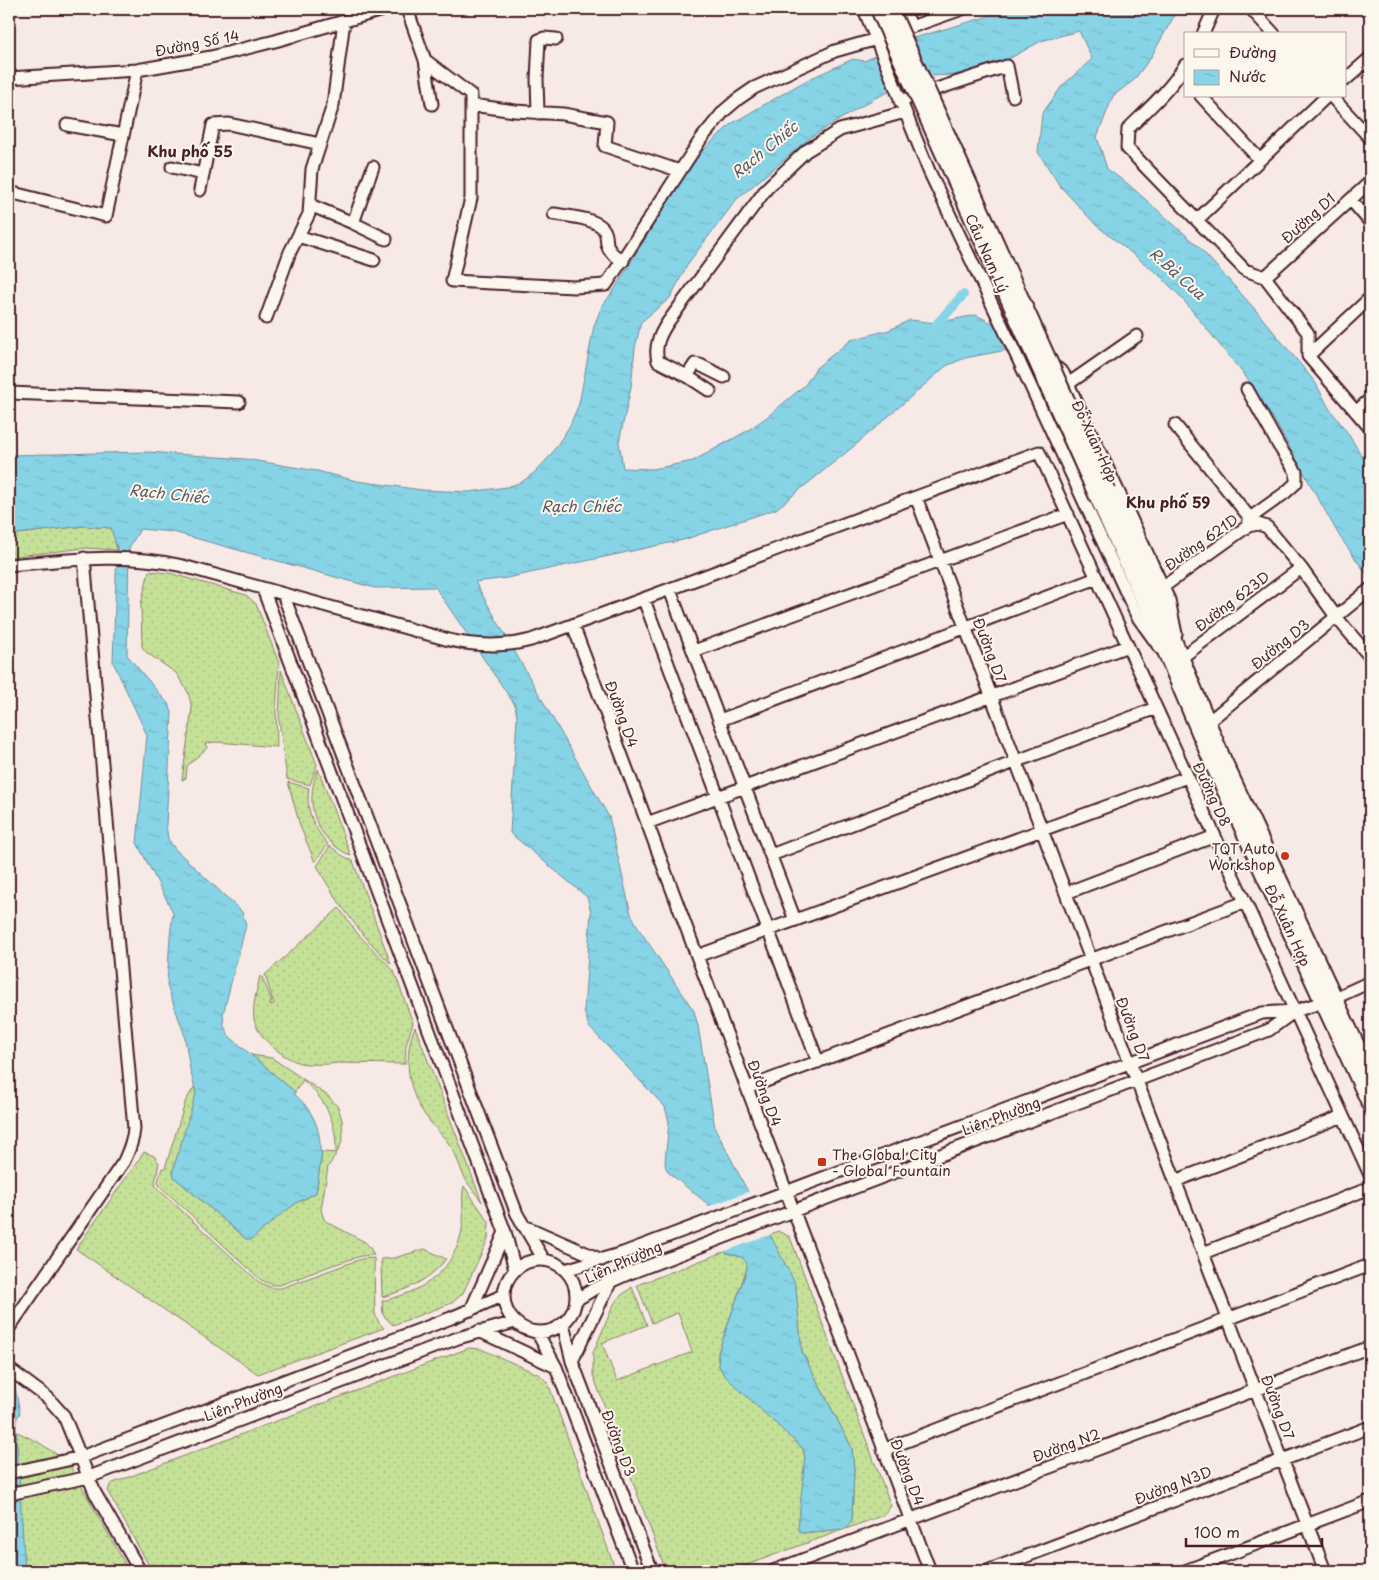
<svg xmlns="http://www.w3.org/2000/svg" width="1379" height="1580" viewBox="0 0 1379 1580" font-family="'Playpen Sans',sans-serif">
  <defs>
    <pattern id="grass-dots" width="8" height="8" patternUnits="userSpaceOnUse" patternTransform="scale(1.25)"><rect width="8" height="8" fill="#c5e198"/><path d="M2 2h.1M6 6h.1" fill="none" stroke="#abc183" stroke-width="1.8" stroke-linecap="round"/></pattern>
    <pattern id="water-ripples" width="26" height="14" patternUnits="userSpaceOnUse" patternTransform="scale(1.25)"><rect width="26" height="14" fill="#87d4e6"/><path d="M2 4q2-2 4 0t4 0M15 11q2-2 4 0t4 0" fill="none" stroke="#76b6c5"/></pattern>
  </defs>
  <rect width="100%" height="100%" fill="#f6e9e6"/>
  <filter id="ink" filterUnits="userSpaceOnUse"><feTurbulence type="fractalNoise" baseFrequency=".02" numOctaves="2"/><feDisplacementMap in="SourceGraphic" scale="10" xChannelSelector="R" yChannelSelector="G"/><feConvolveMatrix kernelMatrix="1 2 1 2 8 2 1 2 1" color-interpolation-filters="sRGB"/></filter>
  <g filter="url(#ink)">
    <path fill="url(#grass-dots)" stroke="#888062" d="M83,526l29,2 5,22 -32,-2 -76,9v-22z
      M149,571l20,2 77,22 10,9 23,59 -3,46 1,38 -60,-5 -11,1 -1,2 3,2 -21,19 -1,12 -4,2 10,-72 -4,-16 -12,-19 -29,-20 -5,-6 -1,-43z
      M281,670l36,95 -7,20 -23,-6 -8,-59z
      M318,769l33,87c-35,-17 -48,-50 -33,-87z
      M288,782l21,6c-4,21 5,41 19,56l-13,18 -15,-36z
      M330,846l13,10 10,5 38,103c-30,-29 -54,-61 -74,-98z
      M339,908l19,26 36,37 19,52 -7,22 -1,19 -69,-1c-6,2 -33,2 -39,-1 -16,-6 -40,-25 -43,-43 -2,-14 3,-29 6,-43l2,1 10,24 -2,1v3l4,-1 -9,-29z
      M415,1027l67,175c-5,-7 -11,-14 -16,-22 -6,-10 -8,-22 -14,-32 -8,-12 -19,-21 -27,-33 -18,-25 -22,-60 -10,-88z
      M251,1055l21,3 56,38 10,11 4,13 1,18 -4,11 -11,18 -7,43 3,9 3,3 38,20 4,4 5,9 -13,1 -28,9 -53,20h-7l-12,-5 -102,-95 -1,-4 4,-13h3l21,-68 9,-14 1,11 -23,73 1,7 72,62 52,-37 18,-9 6,-41 14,1c1,-31 -10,-53 -33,-73l-8,12z
      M144,1152l10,4 5,7 -4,19 1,5 103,95 13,6h9l80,-29 13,-1 1,56 4,9 5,5 -126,46 -182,-125z
      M464,1186l25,36 -1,17 -25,54 -11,10 -59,22 -10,-10 -1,-14c43,-10 74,-30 81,-77 1,-11 -2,-29 1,-38z
      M778,1231l12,6 101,269 -7,9 -154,56h-64l-73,-196v-22l20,-47 5,-8 14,-11 15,38 -45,18 15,38 75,-29 -14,-39 -26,10 -15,-38 89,-34v2c9,2 19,3 22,12l-30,88v9l3,8 82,79 2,8 -3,76 42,-4 8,-10 2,-49 -2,-22 -50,-96 -7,-67 -26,-50z
      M425,1249l21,10c-15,20 -40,32 -64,38l-1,-38 13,-1z
      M469,1348l12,1 59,26 8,8 68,188h-464l-44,-79 2,-7 3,-2z
      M9,1428l29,14 30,20 61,109h-120z"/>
    <path fill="url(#water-ripples)" stroke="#6f8c9b" d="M1006,9h172l-27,48 -17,23 -21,16 -16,41 10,32 21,15 70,62 55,61 62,75 14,26 18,24 23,37v110l-30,-42 -66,-117 -24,-38 -70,-86 -22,-22 -62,-49 -36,-39 -22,-34 4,-38 20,-28 30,-27 -13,-28 -38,10 -43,24 -44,10 -28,1 -51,22 -64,39 -74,62 -48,63 -19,36 -29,24 -6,26 -4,39 -12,55 4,26 30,1 40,-8 54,-30 20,-14 38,-32 11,-17 35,-28 38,-10 21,-10 26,3 40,-8 20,10 11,25 -42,8 -19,8 -87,76 -83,67 -93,31 -176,38 -32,4 134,235 22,97 8,15 55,82 4,15 17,102 79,153 2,8 6,63 50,96 2,22 -2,49 -3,6 -5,4 -43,4 -3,-5 7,-71 -2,-8 -79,-74 -5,-9 -1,-13 29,-84c1,-13 -11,-13 -21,-16l-17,-48 -40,-32 -3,-5 -1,-6 4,-40 -4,-15 -76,-80 -5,-16 7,-99 -4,-15 -77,-64 7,-116 -2,-12 -80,-118 -60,1 -202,-56 -33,-3 -11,19 -2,107 42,50 3,7 -6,113 2,14 7,10 67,63 4,13 -23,89 1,12 5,10 66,56 -1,2c18,15 27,34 26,57l2,1 -6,41 -18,9 -19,14 -28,24 -5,-1 -72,-62 -1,-7 23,-77 -6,-24 -6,-36 -17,-47 3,-50 3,-24 -36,-69 10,-108 -34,-73 4,-114 -6,-20 -28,-2 -74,9v-80l139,-3 97,7 72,12 40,10 65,9 47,2 38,-5 15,-5 13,-10 15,-16 19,-29 10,-23 15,-78 7,-18 13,-18 57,-94 31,-45 29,-27 74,-43 48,-22 11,2 50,-23 69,-20z
      M9,1367h2l9,46 -3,5 -1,9 9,144h-16z"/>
    <path fill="#f6e9e6" d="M750,1191l22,43 -49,18 -16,-45z"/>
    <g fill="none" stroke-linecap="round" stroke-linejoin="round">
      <path stroke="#87d4e6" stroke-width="10" d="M930,332l33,-37"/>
      <defs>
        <path id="minor" d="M407,9l18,51 46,35v103l-19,83 122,6 32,-2 95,-146 23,-28 14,-12 16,-11 81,-37 42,-12 85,-30
          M864,9l65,162 90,190 118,255 23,32
          M904,9l7,17
          M1251,9l23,25
          M1203,34l11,-25
          M425,60l7,44
          M1185,65c-14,24 -37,44 -57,64l-1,19 118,122 20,7 43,56v23l62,72
          M9,78l128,-8 74,-13 64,-16 111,-32
          M1345,80l25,-22
          M1201,96l59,64
          M1331,96l39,42
          M900,101l107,-35 6,30
          M472,105l43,6 48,3 44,8 -2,24 75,25
          M538,113l-1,-34 2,-39 5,-2 12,1
          M67,125l56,10
          M172,167l31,7
          M200,190l13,-65 16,-1 91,20
          M9,192l97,24 31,-146
          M1351,200l19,22
          M310,205l43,18 20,-56
          M554,214c13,2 46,4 51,18 2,4 1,8 2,12 2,9 9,12 16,17
          M1197,220l130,-124
          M353,223l33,16
          M298,236l76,24
          M1265,277l105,-95
          M266,318l24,-66 19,-38 3,-45 21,-64 11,-84
          M1308,356l62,-58
          M1049,368h8l6,5 106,227 7,34
          M687,376l8,-12 5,1 24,12
          M1068,384l69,-48
          M1247,389l32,57 17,26v11l-11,10 -35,25
          M710,391l-23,-15 -29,-15c-4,-15 2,-27 10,-39l99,-134 39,-37 34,-21 65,-18
          M9,393l230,9
          M1356,412l14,-13
          M1175,425l75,93 -2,6
          M916,497l214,566 195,508
          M9,565c57,-5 116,-13 174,1l266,74c26,6 57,7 82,0 170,-61 338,-127 508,-188l331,723
          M1163,587l85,-61 10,-2 9,3 34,41 36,50 33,39
          M263,589l242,643 10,38
          M670,590l125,330
          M283,594l234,620 27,46
          M644,600l174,462
          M573,625l124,331 233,615
          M694,651l374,-137
          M1180,652l1,6 120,-90
          M720,720l377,-142
          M1208,722l162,-133
          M647,823l481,-177
          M771,855l385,-147
          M1066,893l149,-57
          M697,956l490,-179
          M1335,998l35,-16
          M747,1088l498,-186
          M1175,1181l168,-65
          M522,1225l80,35
          M1203,1253l167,-65
          M504 1296a36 36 0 1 1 72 0a36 36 0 1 1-72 0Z
          M565,1270l58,-17 639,-240 33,-2 28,-9
          M576,1300l18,-11 36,-16 639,-243 26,-19
          M471,1310l34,-78
          M563,1324l9,37 80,210
          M9,1328l115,-167c5,-11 9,-20 10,-32l-50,-571
          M479,1331l77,36
          M537,1332l19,35 77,204
          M572,1361l39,-80
          M9,1369l39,29 16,18 31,77 45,78
          M883,1450l487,-185
          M9,1473l72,-16 370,-139 53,-23
          M9,1494l80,-17 369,-139 57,-16
          M773,1571l597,-224
          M987,1571l383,-144
          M1185,1571l185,-70"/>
        <path id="major" d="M1108,491l52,115 62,150 148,317
          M1097,497l51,114 63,150 159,344"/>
      </defs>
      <use href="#minor" stroke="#4a1f2b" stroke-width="15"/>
      <use href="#major" stroke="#4a1f2b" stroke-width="18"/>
      <use href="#minor" stroke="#fbf7ec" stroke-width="11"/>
      <use href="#major" stroke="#fbf7ec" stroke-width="14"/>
      <defs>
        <path id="major-bridge" d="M878,9l219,488
          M891,9l217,482"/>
      </defs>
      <use href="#major-bridge" stroke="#4a1f2b" stroke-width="18" stroke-linecap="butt"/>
      <use href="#major-bridge" stroke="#fbf7ec" stroke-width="14"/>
    </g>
  </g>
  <g fill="#c8321e" stroke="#fbf7ec" stroke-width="2">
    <circle cx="1285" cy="856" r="5"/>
    <rect x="817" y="1157" width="10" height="10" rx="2.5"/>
  </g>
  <g text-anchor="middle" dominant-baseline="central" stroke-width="4" stroke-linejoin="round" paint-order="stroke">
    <g font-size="14" fill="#4a1f2b" stroke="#fbf7ec">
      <text transform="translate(197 43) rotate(-11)">Đường Số 14</text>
      <text transform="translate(1308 218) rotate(-42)">Đường D1</text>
      <text transform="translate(987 253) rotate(66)">Cầu Nam Lý</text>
      <text transform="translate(1095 441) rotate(65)">Đỗ Xuân Hợp</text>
      <text transform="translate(1201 542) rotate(-35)">Đường 621D</text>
      <text transform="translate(1232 601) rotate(-37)">Đường 623D</text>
      <text transform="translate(1280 644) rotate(-39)">Đường D3</text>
      <text transform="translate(990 650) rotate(69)">Đường D7</text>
      <text transform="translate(622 714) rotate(70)">Đường D4</text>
      <text transform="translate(1212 794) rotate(65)">Đường D8</text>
      <text transform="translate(1288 925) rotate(65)">Đỗ Xuân Hợp</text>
      <text transform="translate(1133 1029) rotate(69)">Đường D7</text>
      <text transform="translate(765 1093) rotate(69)">Đường D4</text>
      <text transform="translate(1001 1116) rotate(-21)">Liên Phường</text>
      <text transform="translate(623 1262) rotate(-24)">Liên Phường</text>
      <text transform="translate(243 1402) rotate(-21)">Liên Phường</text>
      <text transform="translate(1278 1407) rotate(69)">Đường D7</text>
      <text transform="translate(619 1443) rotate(69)">Đường D3</text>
      <text transform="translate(1066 1445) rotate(-20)">Đường N2</text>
      <text transform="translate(908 1472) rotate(69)">Đường D4</text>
      <text transform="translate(1173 1485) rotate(-21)">Đường N3D</text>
    </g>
    <g font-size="14" fill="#4a1f2b" stroke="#fbf7ec" text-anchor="end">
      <text x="1275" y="848">TQT Auto<tspan x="1275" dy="16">Workshop</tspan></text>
      <text x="832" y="1154" text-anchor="start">The Global City<tspan x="832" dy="16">- Global Fountain</tspan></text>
    </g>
    <g font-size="15" font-style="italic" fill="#5c5563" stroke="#fbf7ec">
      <text transform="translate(764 149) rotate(-39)">Rạch Chiếc</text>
      <text transform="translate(1178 273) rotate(42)">R.Bà Cua</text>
      <text transform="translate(169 493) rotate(6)">Rạch Chiếc</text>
      <text x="581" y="505">Rạch Chiếc</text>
    </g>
    <g font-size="15" font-weight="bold" fill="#4a1f2b" stroke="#fbf7ec">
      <text x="190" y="150">Khu phố 55</text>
      <text x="1168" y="501">Khu phố 59</text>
    </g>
  </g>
  <rect width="1379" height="1580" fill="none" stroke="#fbf7ec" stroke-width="30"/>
  <rect x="15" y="15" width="1349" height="1550" fill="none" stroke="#4a1f2b" stroke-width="2" filter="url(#ink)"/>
  <rect x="1184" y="32" width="162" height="65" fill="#fbf7ec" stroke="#b4a19f"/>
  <rect x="1194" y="49" width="25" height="8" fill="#fbf7ec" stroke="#b4a19f"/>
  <text x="1229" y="58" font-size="15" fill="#4a1f2b">Đường</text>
  <rect x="1194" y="70" width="25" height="15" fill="url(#water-ripples)" stroke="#b4a19f"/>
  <text x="1229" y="82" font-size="15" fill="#4a1f2b">Nước</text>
  <path d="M1186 1538v8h136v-8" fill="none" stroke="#4a1f2b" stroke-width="2.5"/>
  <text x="1194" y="1538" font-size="15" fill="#4a1f2b" stroke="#fbf7ec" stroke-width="4" paint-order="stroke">100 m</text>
</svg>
